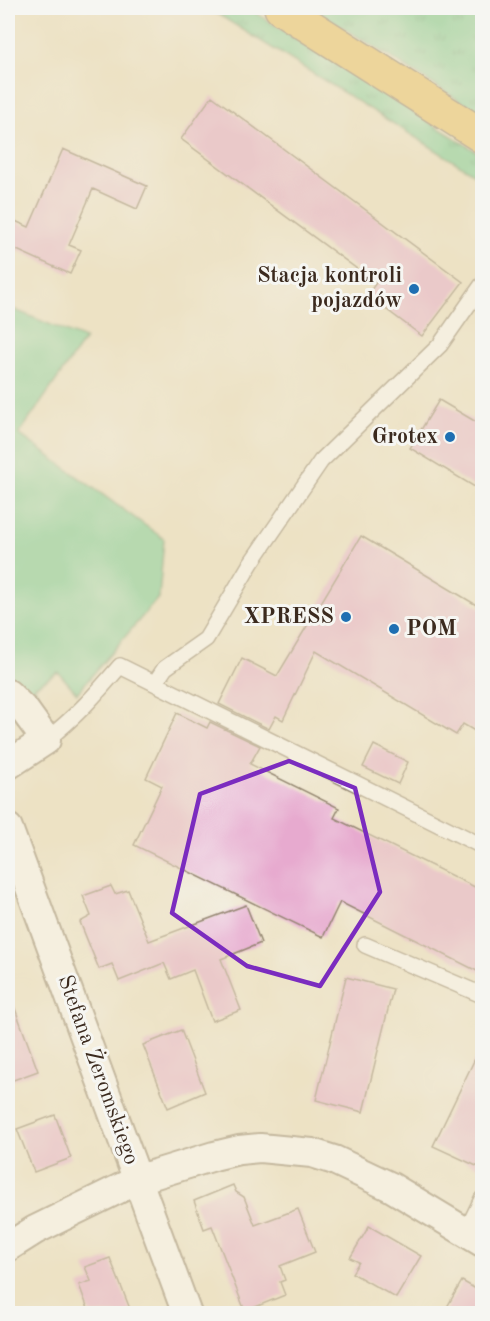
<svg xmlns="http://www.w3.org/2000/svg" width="490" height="1321" viewBox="0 0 490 1321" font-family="'Old Standard TT',serif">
  <defs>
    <pattern id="grass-tufts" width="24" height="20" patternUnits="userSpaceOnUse" patternTransform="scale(1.5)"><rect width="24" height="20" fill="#75cf96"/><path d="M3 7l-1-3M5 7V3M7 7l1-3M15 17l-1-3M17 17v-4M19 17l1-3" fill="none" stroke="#61a87a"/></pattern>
  </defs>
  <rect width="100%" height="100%" fill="#f6f6f2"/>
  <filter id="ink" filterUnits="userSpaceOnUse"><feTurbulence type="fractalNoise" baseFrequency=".0167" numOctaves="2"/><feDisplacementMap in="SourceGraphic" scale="12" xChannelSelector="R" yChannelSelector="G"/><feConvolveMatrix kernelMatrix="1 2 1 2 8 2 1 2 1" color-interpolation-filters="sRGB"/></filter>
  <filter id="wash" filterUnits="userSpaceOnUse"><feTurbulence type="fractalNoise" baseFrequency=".008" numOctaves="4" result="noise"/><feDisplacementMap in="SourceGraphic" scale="24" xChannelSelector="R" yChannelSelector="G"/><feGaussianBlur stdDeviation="1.35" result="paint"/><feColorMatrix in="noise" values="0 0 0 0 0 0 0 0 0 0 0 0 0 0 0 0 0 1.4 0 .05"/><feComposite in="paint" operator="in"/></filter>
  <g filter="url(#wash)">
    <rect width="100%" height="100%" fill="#ede2c4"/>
    <path fill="url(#grass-tufts)" stroke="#587c5a" stroke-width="1.5" d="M208,8h40l234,147v24z
      M312,8h157l13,8v99z"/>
    <path fill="#75cf96" stroke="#587c5a" stroke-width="1.5" d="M8,307l77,32 -66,95 145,105 -5,58 -82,96 -19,-21 -24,15 11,19 -25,16 -12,-12z"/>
    <g id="blocks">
      <path fill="#e7aacf" d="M212,96l251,186 -41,54 -55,-41 9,-12 -195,-144z
        M63,149l84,37 -10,23 -44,-20 -24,56 12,5 -11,24 -62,-28v-28l21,9z
        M439,400l44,26v66l-73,-44z
        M361,536l122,73v127l-20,-12 -7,11 -140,-84 -33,69 -7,-4 -7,13 -50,-25 23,-46 35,18z
        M177,713l30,15 3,-6 50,24 -10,18 89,44 -5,10 149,73v83l-143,-72 -17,35 -189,-92 28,-59 -16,-8z
        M374,745l34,17 -10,22 -35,-17z
        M111,886l4,8 13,-4 21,51 97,-36 15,38 -40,16 20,51 -29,11 -19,-51 -22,9 -7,-16 -45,18 -7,-17 -13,5 -19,-47 11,-6 -8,-20z
        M346,977l47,12 -30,123 -47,-12z
        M8,995h2l28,76 -30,11z
        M181,1030l24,62 -37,16 -25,-63z
        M483,1042v127l-50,-23z
        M55,1115l16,43 -37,14 -17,-43z
        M233,1185l3,7 8,5 11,28 43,-16 17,43 -35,14 5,14 -5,2 5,13 -40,16 -33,-85 -8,3 -10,-28z
        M369,1226l52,30 -25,42 -44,-25 7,-11 -9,-4z
        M110,1258l22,56h-42l-11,-29 12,-4 -6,-14z
        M462,1281l21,12v21h-40z"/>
    </g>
  </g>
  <g filter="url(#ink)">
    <use href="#blocks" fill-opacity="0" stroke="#948671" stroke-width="1.5"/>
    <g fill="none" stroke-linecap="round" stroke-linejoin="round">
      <defs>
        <path id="lane" d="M155,683l10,-15 41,-29 45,-76 70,-102 119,-116 42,-60
          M46,740c29,-22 51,-47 74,-74l362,180
          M365,945l117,50
          M466,1232l16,-33"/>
        <path id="street" d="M8,694l17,17 21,29 -38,25
          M8,828l179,486
          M8,1247l27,-17 104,-51 75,-23 25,-6 21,-2 52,5 22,7 57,27 91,55"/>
        <path id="primary" d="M281,8l201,128"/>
      </defs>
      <use href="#lane" stroke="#948671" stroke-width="18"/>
      <use href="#street" stroke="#948671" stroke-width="32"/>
      <use href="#primary" stroke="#948671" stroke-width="36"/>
      <use href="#lane" stroke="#fff" stroke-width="15"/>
      <use href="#street" stroke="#fff" stroke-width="28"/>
      <use href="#primary" stroke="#edc569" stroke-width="33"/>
    </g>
  </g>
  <path d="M0 0H490V1321H0ZM289,761l66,27 25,104 -60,94 -73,-20 -75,-53 28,-119z" fill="#ede2c4" fill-opacity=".55" fill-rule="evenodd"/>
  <path fill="none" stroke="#7b2cbf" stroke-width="4.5" stroke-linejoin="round" d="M289,761l66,27 25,104 -60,94 -73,-20 -75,-53 28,-119z"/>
  <g fill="#1f6fb2" stroke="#f6f6f2" stroke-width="2">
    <circle cx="414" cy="289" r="6"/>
    <circle cx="450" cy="437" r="6"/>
    <circle cx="346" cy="617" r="6"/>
    <circle cx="394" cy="629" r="6"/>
  </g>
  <g text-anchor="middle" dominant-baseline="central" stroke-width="6" stroke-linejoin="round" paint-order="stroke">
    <g font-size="22" font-weight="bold" fill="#3b2a1e" stroke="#f6f6f2" text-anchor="end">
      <text x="402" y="276">Stacja kontroli<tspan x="402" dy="25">pojazdów</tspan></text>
      <text x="438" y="437">Grotex</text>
      <text x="334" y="617">XPRESS</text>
      <text x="406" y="629" text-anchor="start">POM</text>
    </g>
    <g font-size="22" fill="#3b2a1e" stroke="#f6f6f2">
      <text transform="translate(98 1070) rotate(70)">Stefana Żeromskiego</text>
    </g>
  </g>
  <rect width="490" height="1321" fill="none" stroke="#f6f6f2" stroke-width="30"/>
</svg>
